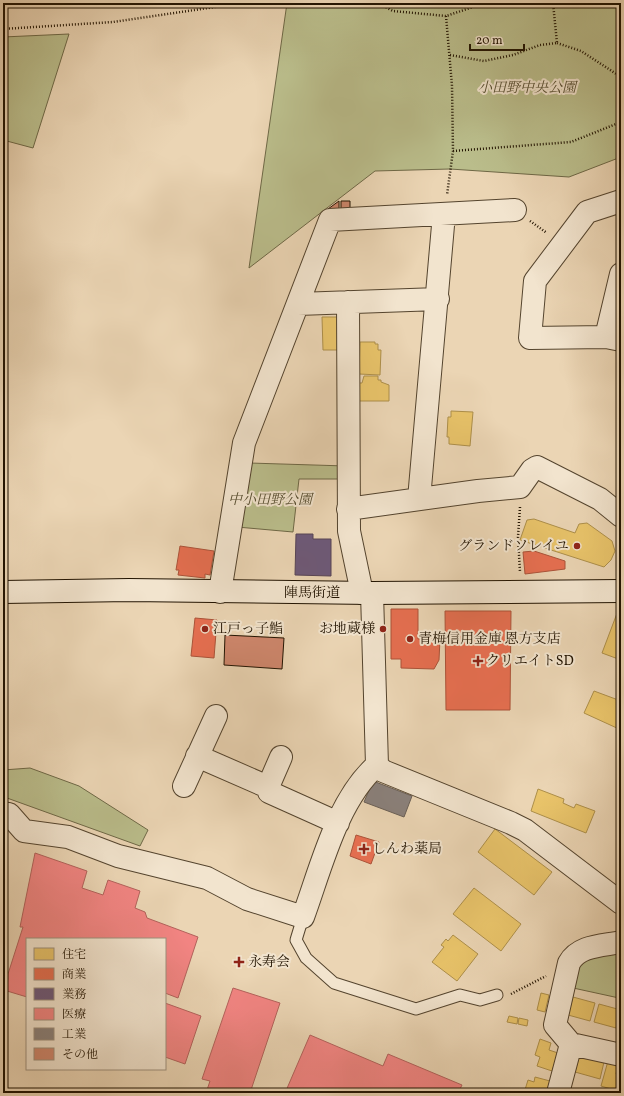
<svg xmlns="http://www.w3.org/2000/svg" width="624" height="1096" viewBox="0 0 624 1096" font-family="Vollkorn,'Noto Serif JP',serif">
  <rect width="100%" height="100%" fill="#ebd5b4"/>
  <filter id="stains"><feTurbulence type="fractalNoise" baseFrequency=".005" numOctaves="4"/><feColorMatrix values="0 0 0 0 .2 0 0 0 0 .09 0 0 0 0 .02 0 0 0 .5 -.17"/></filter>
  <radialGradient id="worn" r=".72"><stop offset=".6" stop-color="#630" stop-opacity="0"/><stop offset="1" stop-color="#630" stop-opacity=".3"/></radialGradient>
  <path fill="#babd8b" stroke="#6e6846" d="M287,3h334v154l-52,20 -119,-8 -75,2 -126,97z
    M69,34l-36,114 -30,-8v-103z
    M249,463l97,3 -2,13h-45l-6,53 -56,-5z
    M30,768l49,18 69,44 -8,16 -133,-48 -4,1v-29z
    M621,942v52l-2,4 -55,-12 5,-23z"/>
  <path fill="#e9c46a" stroke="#ad8f4a" d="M322,317h17l1,33h-17z
    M360,342h15v2h3v6h3l-1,25 -21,-1z
    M364,376h14v4h3v2l8,3v16h-31v-18h4z
    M451,411l22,1 -3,34 -21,-2v-7h-2l1,-20h3z
    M534,519l41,14 4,-9 8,-1 25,18 3,10 -4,9 -7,7 -84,-27 7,-20z
    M619,608h2v52l-19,-7z
    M594,691l27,10v35l-3,-2 1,-5 -35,-16z
    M538,789l26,10 -1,4 11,5 2,-4 19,7 -9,22 -55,-22z
    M495,829l57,43 -18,23 -56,-43z
    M474,888l47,36 -20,27 -48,-37z
    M453,935l25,19 -21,27 -25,-19 12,-15 -3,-2 5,-6 2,2z
    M541,993l8,2 -4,17 -8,-2z
    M573,997l22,6 -5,18 -22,-6z
    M599,1004l22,6 -5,18 -22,-6z
    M509,1016l9,2 -1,6 -10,-2z
    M519,1018l9,2 -1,6 -9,-2z
    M540,1039l11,4 -2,7 9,3 -6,18 -15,-5 3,-9 -5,-2z
    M584,1053l20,9 -4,17 -25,-7 4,-15 4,1z
    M608,1061l10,4 -2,9 5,2v16l-20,-6z
    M535,1077l15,4 -4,12h-22l4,-13 6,2z"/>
  <path fill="#e76f51" stroke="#ac5339" d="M180,546l34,5 -4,24 -5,-1v4l-27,-3 1,-5h-3z
    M534,551l31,10v8l-40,5 -2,-22z
    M391,609h27v30h22l-1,21 -5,9 -33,-1v-9h-10z
    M445,611h66l-1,99h-64z
    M195,618l22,2 -3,38 -23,-2z
    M356,835l23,7 -8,22 -21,-8z"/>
  <path fill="#6d597a" stroke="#564456" d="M296,534h17v5h18v37l-36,-1z"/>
  <path fill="#f28482" stroke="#b3625b" d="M35,853l52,18 -5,17 21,7 5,-15 32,11 -5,17 10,4 2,6 51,19 -20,61 -13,-5v-54h-138v58l-20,-6 1,-17 15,-47h-3z
    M233,988l47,15 -30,90h-17l1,-3 -6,-1 -1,4h-21l4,-12 -8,-2z
    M165,1003l36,13 -16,48 -20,-7z
    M310,1035l73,31 5,-12 74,31 -4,8h-173z"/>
  <path fill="#8a817c" stroke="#6a6057" d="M373,781l39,15 -8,21 -40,-15z"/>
  <path fill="#cf876d" stroke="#211301" d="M339,201v8h-11z
    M341,201h9v8h-9z
    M225,635l59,3 -2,31 -58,-4z"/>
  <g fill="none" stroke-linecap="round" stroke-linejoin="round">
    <defs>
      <path id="lane" d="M303,917l-7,23 10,18 28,25 82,26 44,-14 20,5 17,-5"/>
      <path id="street" d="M621,201l-34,11 -52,69 -5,57 76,-1 15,3
        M348,302l1,229 13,62
        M298,304l140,-5
        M606,337l15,-63
        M419,499l25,-285
        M348,509l130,-18 42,-4 12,-17 5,-3 63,32 21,17
        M220,592l24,-149 86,-223 185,-10
        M372,593l5,172 6,6 128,52 14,7 96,73
        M197,756l71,31 1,5 69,31
        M184,786l32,-70
        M268,787l13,-30
        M3,813l6,1 15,17 44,6 50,19 89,22 40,21 56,18c18,-49 34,-117 74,-152
        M621,942c-19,4 -42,3 -52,21l-14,62 16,19 50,11
        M558,1093l13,-49"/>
      <path id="secondary" d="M3,592l126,-2 243,3 249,-2"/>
    </defs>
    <use href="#lane" stroke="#54442e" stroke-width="13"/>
    <use href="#street" stroke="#54442e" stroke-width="24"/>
    <use href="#secondary" stroke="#211301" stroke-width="24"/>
    <path stroke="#211301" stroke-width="2.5" stroke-dasharray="1 2" stroke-linecap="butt" d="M378,3l15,8 53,5 39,-13
      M446,16l6,70 1,65 -6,44
      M3,29l110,-7 129,-19
      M557,43l24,8 40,26
      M450,55l34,6 29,-6 27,-10 17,-2 -4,-40
      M453,151l118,-9 50,-20
      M530,221l17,12
      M520,507l-2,30 2,35
      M511,994l35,-18"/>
    <use href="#lane" stroke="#f2e4ce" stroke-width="11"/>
    <use href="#street" stroke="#f2e4ce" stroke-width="22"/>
    <use href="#secondary" stroke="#f2e4ce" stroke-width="22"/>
  </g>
  <g fill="#8f2418" stroke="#f2e4ce" stroke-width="1.5">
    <circle cx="577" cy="546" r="4"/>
    <circle cx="205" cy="629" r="4"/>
    <circle cx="383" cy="629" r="4"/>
    <circle cx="410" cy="639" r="4"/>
    <path d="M476 655h4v4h4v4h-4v4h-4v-4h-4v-4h4z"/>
    <path d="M362 843h4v4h4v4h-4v4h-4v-4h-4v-4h4z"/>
    <path d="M237 956h4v4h4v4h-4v4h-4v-4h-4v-4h4z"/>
  </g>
  <g text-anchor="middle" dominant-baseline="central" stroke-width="4" stroke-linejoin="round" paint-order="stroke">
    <g font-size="14" font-style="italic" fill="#574e31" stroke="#f2e4ce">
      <text x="527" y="88">小田野中央公園</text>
      <text x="270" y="500">中小田野公園</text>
    </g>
    <g font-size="14" fill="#211301" stroke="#f2e4ce" text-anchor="start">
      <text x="569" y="546" text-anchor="end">グランドソレイユ</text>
      <text x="213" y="629">江戸っ子鮨</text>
      <text x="375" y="629" text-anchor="end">お地蔵様</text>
      <text x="418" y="639">青梅信用金庫 恩方支店</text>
      <text x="486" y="661">クリエイトSD</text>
      <text x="372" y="849">しんわ薬局</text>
      <text x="248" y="962">永寿会</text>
    </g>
    <g font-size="14" fill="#211301" stroke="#f2e4ce">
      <text x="312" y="593">陣馬街道</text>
    </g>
  </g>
  <rect width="624" height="1096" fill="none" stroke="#ebd5b4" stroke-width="16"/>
  <rect x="4" y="4" width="616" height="1088" fill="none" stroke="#211301" stroke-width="2"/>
  <rect x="8" y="8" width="608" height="1080" fill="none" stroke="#211301"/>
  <rect x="26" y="938" width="140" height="132" fill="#f2e4ce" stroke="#9e907c"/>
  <rect x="34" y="948" width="20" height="12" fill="#e9c46a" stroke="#9e907c"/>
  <text x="62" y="958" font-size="12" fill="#211301">住宅</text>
  <rect x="34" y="968" width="20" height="12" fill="#e76f51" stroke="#9e907c"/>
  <text x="62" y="978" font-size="12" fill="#211301">商業</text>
  <rect x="34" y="988" width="20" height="12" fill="#6d597a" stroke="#9e907c"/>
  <text x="62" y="998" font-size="12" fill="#211301">業務</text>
  <rect x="34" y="1008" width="20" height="12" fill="#f28482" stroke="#9e907c"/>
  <text x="62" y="1018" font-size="12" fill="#211301">医療</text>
  <rect x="34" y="1028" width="20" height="12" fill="#8a817c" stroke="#9e907c"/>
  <text x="62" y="1038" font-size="12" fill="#211301">工業</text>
  <rect x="34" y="1048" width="20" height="12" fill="#cf876d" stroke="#9e907c"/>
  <text x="62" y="1058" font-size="12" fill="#211301">その他</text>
  <path d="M470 44v6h54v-6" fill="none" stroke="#211301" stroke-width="2"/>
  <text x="476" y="44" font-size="12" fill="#211301" stroke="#f2e4ce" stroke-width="3" paint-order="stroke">20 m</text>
  <rect width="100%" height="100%" filter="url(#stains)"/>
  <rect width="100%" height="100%" fill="url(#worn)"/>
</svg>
